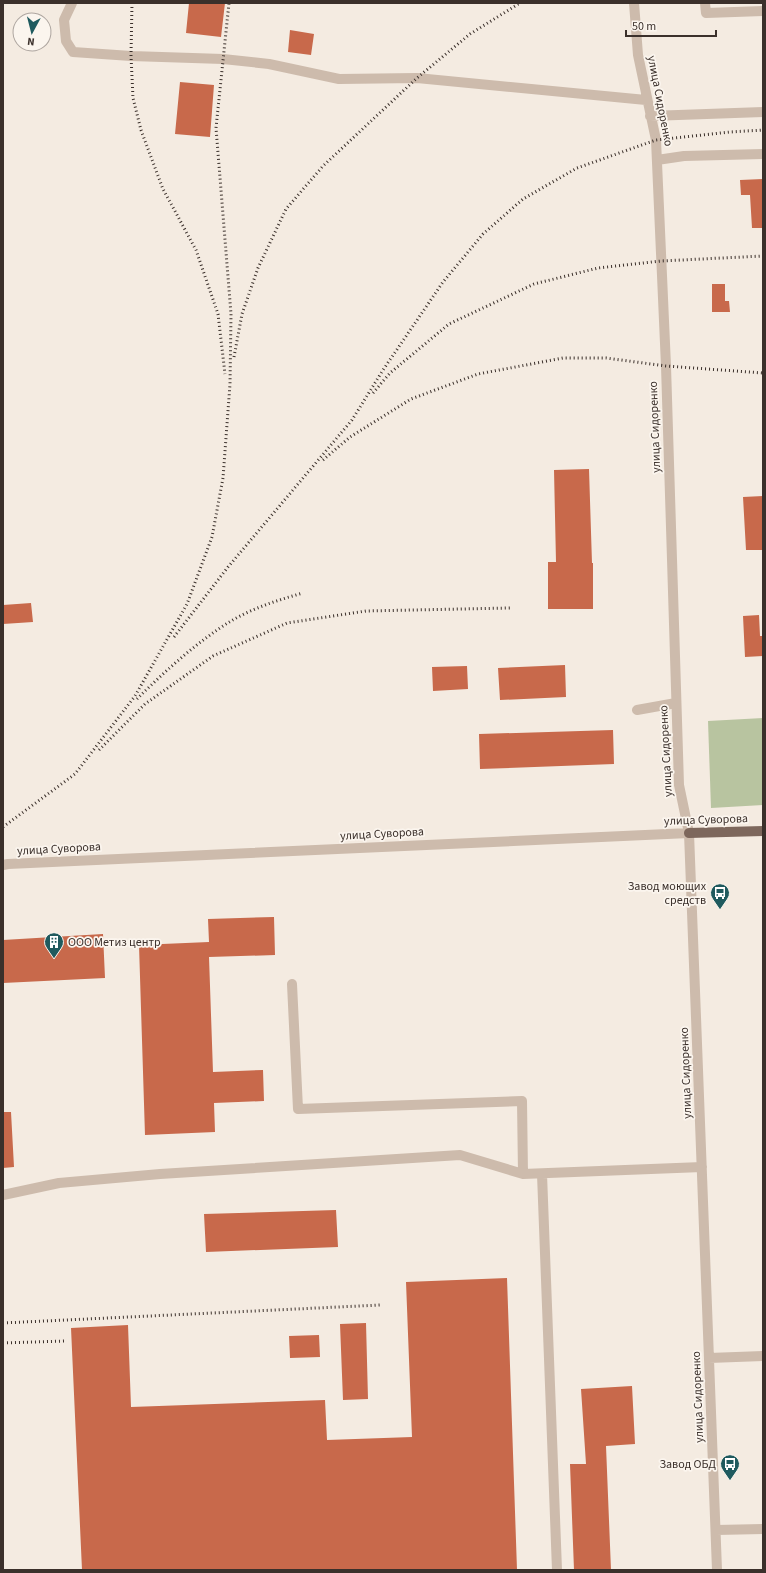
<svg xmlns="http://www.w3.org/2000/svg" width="766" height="1573" viewBox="0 0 766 1573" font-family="'Source Sans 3',sans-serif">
  <rect width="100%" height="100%" fill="#f4ebe1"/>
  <path fill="#b8c4a0" d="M763,718v87l-52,3 -3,-87z"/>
  <path fill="#c8694b" d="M189,3h36l-4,34 -35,-4z
    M290,30l24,4 -3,21 -23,-3z
    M180,82l34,3 -4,52 -35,-3z
    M763,179v49h-11l-2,-33h-9l-1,-15z
    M712,284h13v17h4l1,11h-18z
    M589,469l3,94h1v46h-45v-47h8l-2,-92z
    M763,496v54h-17l-3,-53z
    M31,603l2,19 -30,2v-19z
    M759,615l1,21h3v20l-18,1 -2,-41z
    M565,665l1,32 -66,3 -2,-32z
    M467,666l1,23 -35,2 -1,-24z
    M613,730l1,34 -134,5 -1,-35z
    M274,917l1,38 -66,2 4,115 50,-2 1,31 -50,2 1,29 -70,3 -6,-190 70,-3 -1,-23z
    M103,934l2,44 -102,5v-43z
    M3,1112h8l3,55 -11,1z
    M336,1210l2,37 -132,5 -2,-38z
    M507,1278l10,292h-435l-11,-242 57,-3 3,82 194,-7 2,40 85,-3 -6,-155z
    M366,1323l2,76 -25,1 -3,-76z
    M319,1335l1,22 -30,1 -1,-22z
    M632,1386l3,58 -29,2 5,124h-37l-4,-106h16l-5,-75z"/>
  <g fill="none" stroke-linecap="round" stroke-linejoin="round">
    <path stroke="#cdbbac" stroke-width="10" d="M72,3l-8,17 2,21 7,11 58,4 92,3 46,5 70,15 78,-1 229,22
      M634,3l4,52 18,85 10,226 13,419 10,48 28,737
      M705,3l1,10 57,-2
      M650,116l113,-4
      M657,160l27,-4 79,-2
      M637,710l39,-7
      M3,865l5,-1 681,-31
      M292,984l6,125 224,-8 1,73 179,-7
      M542,1174l15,396
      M3,1195l56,-12 101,-9 300,-19 63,19
      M709,1358l54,-2
      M716,1530l47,-1"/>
    <path stroke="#7d675c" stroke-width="10" d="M689,833l74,-2"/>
    <path stroke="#3b302b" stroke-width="3" stroke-dasharray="1 3" stroke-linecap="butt" d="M132,3l-1,53 2,42 8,32 22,59 33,61 22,64 7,60
      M234,357l8,-43 16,-46 28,-59 37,-43 94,-88 53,-44 50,-31
      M373,393l17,-20 59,-49 85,-40 64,-16 63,-7 102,-5
      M323,460l27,-23 61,-38 67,-25 85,-16h43l60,8 97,7
      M174,637l54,-70 124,-147 31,-50 60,-88 40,-48 40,-35 54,-31 79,-28 74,-8 33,-2
      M137,699c27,-27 61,-58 94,-78 22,-13 47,-21 72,-28
      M99,750l46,-46 68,-48 74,-33 79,-12 144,-3
      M3,827l72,-53 60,-78 52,-92 25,-67 11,-59 7,-94 1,-70 -15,-186 13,-125
      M3,1323l377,-18
      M3,1343l61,-2"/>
  </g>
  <defs>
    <symbol id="bus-pin" viewBox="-11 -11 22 30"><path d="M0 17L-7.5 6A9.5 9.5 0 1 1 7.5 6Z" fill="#1f5a5e" stroke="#fbf5ee"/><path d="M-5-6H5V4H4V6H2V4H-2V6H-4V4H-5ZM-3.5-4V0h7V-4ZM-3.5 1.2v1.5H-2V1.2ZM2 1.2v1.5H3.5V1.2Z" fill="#fff"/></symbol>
    <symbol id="building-pin" viewBox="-11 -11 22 30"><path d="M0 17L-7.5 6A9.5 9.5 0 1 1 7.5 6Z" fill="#1f5a5e" stroke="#fbf5ee"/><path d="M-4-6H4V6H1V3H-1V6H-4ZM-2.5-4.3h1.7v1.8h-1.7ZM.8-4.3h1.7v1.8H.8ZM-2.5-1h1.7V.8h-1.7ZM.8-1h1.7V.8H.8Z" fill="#fff"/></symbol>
  </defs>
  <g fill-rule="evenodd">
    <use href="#bus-pin" x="709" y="882" width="22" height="30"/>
    <use href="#building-pin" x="43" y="931" width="22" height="30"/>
    <use href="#bus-pin" x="719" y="1453" width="22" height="30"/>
  </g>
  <g text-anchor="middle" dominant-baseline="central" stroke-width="3.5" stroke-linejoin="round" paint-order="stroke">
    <g font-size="12" fill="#3b302b" stroke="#fbf5ee">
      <text transform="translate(660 101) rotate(79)">улица Сидоренко</text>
      <text transform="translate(655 427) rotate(-92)">улица Сидоренко</text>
      <text transform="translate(666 751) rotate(-93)">улица Сидоренко</text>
      <text transform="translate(706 820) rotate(-2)">улица Суворова</text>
      <text transform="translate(382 834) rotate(-3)">улица Суворова</text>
      <text transform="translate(59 849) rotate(-3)">улица Суворова</text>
      <text transform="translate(686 1073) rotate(-92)">улица Сидоренко</text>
      <text transform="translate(698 1397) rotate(-92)">улица Сидоренко</text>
    </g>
    <g font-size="12" fill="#3b302b" stroke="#fbf5ee" text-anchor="end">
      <text x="706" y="886">Завод моющих<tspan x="706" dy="14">средств</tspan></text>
      <text x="68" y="942" text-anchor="start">ООО Метиз центр</text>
      <text x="716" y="1464">Завод ОБД</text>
    </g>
  </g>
  <rect width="766" height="1573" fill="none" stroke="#3b302b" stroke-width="8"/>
  <g transform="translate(32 32) rotate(187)"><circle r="19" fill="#fbf5ee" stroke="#aea6a0"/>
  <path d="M0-3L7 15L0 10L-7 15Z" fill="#1f5a5e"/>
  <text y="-6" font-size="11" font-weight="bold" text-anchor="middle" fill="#3b302b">N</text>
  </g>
  <path d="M626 30v6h90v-6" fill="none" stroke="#3b302b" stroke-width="2"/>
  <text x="632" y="30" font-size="12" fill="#3b302b" stroke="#fbf5ee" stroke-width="3" paint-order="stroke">50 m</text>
</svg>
